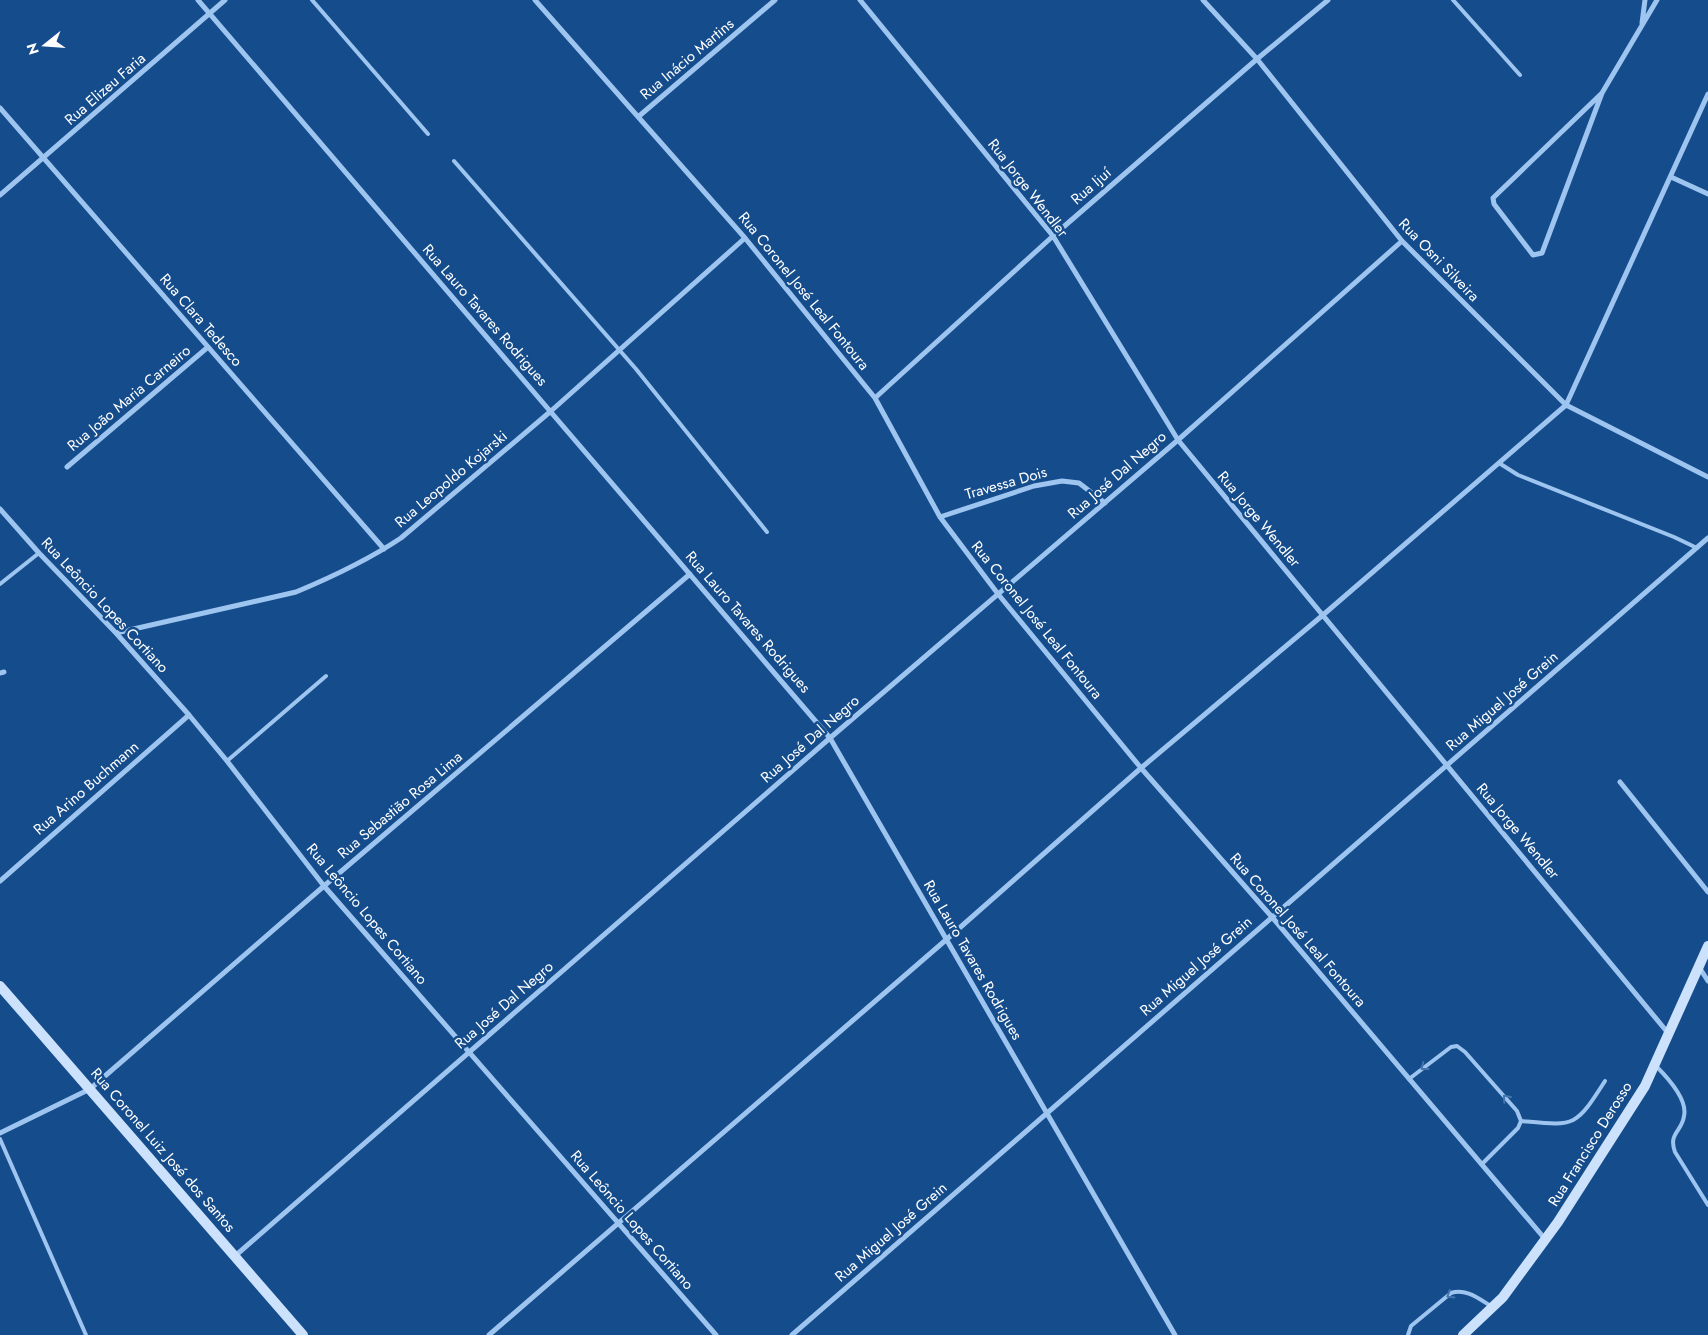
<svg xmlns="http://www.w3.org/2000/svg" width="1708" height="1335" viewBox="0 0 1708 1335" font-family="Jost,sans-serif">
  <rect width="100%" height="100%" fill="#154c8c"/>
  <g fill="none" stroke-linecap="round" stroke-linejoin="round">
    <path stroke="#9ec5f0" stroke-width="4" d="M312,0l116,134
      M1453,0l67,75
      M454,161l182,208 131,163
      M1499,463l19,12 156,62 23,11
      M0,584l39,-31
      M227,761l99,-85
      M1656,1066c11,11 32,33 28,50 -2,16 -16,17 -9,36l33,53
      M1409,1079l42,-32 6,-1 8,6 52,59 4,10 -3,7 -36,36
      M1521,1121c54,5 54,7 84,-40
      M0,1139l86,196
      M1408,1335l3,-9 40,-33c15,-5 28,6 40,13"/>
    <path stroke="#9ec5f0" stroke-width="5" d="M198,0l632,738 345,597
      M535,0l210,238 130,160 65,119 58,77 143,174 131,149 273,322
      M860,0l193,236 125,204 490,593
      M1203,0l54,59 145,182 164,164 142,72
      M1642,23l3,-23
      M1602,93l-109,105 1,6 39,51 9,-2 60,-160 55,-93
      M0,108l384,441
      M638,117l137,-117
      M1671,177l37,17
      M0,195l225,-195
      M875,398l178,-162 204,-177 71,-59
      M67,467l141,-120
      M0,509l39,44 77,80 73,82 38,46 97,125 392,449
      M940,517l94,-31 28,-5 17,2 26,20
      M116,633l180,-41c36,-15 72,-32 105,-54l150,-127 194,-173
      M0,673l4,-1
      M1620,782l88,110
      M0,881l189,-166
      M1699,967l9,14
      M0,1133l90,-44 234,-203 366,-312
      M235,1256l595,-518 348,-298 224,-199
      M489,1335l458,-396 194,-171 182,-153 243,-210 142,-311
      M792,1335l916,-797"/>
    <path stroke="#cce1fb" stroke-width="10" d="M0,986l303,349
      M1463,1335l40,-38 55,-75 87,-136 63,-140"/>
  </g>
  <defs><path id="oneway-chevron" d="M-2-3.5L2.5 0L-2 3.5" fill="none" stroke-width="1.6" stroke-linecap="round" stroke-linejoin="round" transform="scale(1.25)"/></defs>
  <g stroke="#4576af">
    <use href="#oneway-chevron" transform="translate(1424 1067) rotate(143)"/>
    <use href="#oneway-chevron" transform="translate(1506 1098) rotate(-131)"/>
    <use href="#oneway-chevron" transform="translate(1450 1295) rotate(148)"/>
  </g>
  <g text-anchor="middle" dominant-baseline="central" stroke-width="5" stroke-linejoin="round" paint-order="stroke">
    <g font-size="15" fill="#fff" stroke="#154c8c">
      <text transform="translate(687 59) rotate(-40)">Rua Inácio Martins</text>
      <text transform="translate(105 89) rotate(-41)">Rua Elizeu Faria</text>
      <text transform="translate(1091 186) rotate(-41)">Rua Ijuí</text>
      <text transform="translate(1028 188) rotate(52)">Rua Jorge Wendler</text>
      <text transform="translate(1439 260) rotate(46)">Rua Osni Silveira</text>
      <text transform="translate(804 291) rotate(51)">Rua Coronel José Leal Fontoura</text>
      <text transform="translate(485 315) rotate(49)">Rua Lauro Tavares Rodrigues</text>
      <text transform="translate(201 320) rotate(49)">Rua Clara Tedesco</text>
      <text transform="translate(129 398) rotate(-40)">Rua João Maria Carneiro</text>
      <text transform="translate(1117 475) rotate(-41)">Rua José Dal Negro</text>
      <text transform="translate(451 479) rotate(-40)">Rua Leopoldo Kojarski</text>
      <text transform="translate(1006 483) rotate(-16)">Travessa Dois</text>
      <text transform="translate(1259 519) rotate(50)">Rua Jorge Wendler</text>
      <text transform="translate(105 605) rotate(47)">Rua Leôncio Lopes Cortiano</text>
      <text transform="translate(1037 620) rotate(51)">Rua Coronel José Leal Fontoura</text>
      <text transform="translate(748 622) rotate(49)">Rua Lauro Tavares Rodrigues</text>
      <text transform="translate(1502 701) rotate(-41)">Rua Miguel José Grein</text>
      <text transform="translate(810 739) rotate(-41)">Rua José Dal Negro</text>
      <text transform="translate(86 788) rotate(-41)">Rua Arino Buchmann</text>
      <text transform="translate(400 805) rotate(-40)">Rua Sebastião Rosa Lima</text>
      <text transform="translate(1518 831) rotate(50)">Rua Jorge Wendler</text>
      <text transform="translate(367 914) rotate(50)">Rua Leôncio Lopes Cortiano</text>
      <text transform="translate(1298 930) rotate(49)">Rua Coronel José Leal Fontoura</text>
      <text transform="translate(973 960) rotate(60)">Rua Lauro Tavares Rodrigues</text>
      <text transform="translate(1196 966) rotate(-41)">Rua Miguel José Grein</text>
      <text transform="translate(504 1005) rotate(-41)">Rua José Dal Negro</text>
      <text transform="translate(1590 1144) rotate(-58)">Rua Francisco Derosso</text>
      <text transform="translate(163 1150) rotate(49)">Rua Coronel Luiz José dos Santos</text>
      <text transform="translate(632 1220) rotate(49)">Rua Leôncio Lopes Cortiano</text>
      <text transform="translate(891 1232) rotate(-41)">Rua Miguel José Grein</text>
    </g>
  </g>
  <g transform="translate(45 45) rotate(253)" stroke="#154c8c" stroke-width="4" paint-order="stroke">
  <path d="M0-4L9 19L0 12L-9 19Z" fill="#ffffff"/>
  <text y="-8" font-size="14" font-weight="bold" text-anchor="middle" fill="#ffffff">N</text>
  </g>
</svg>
